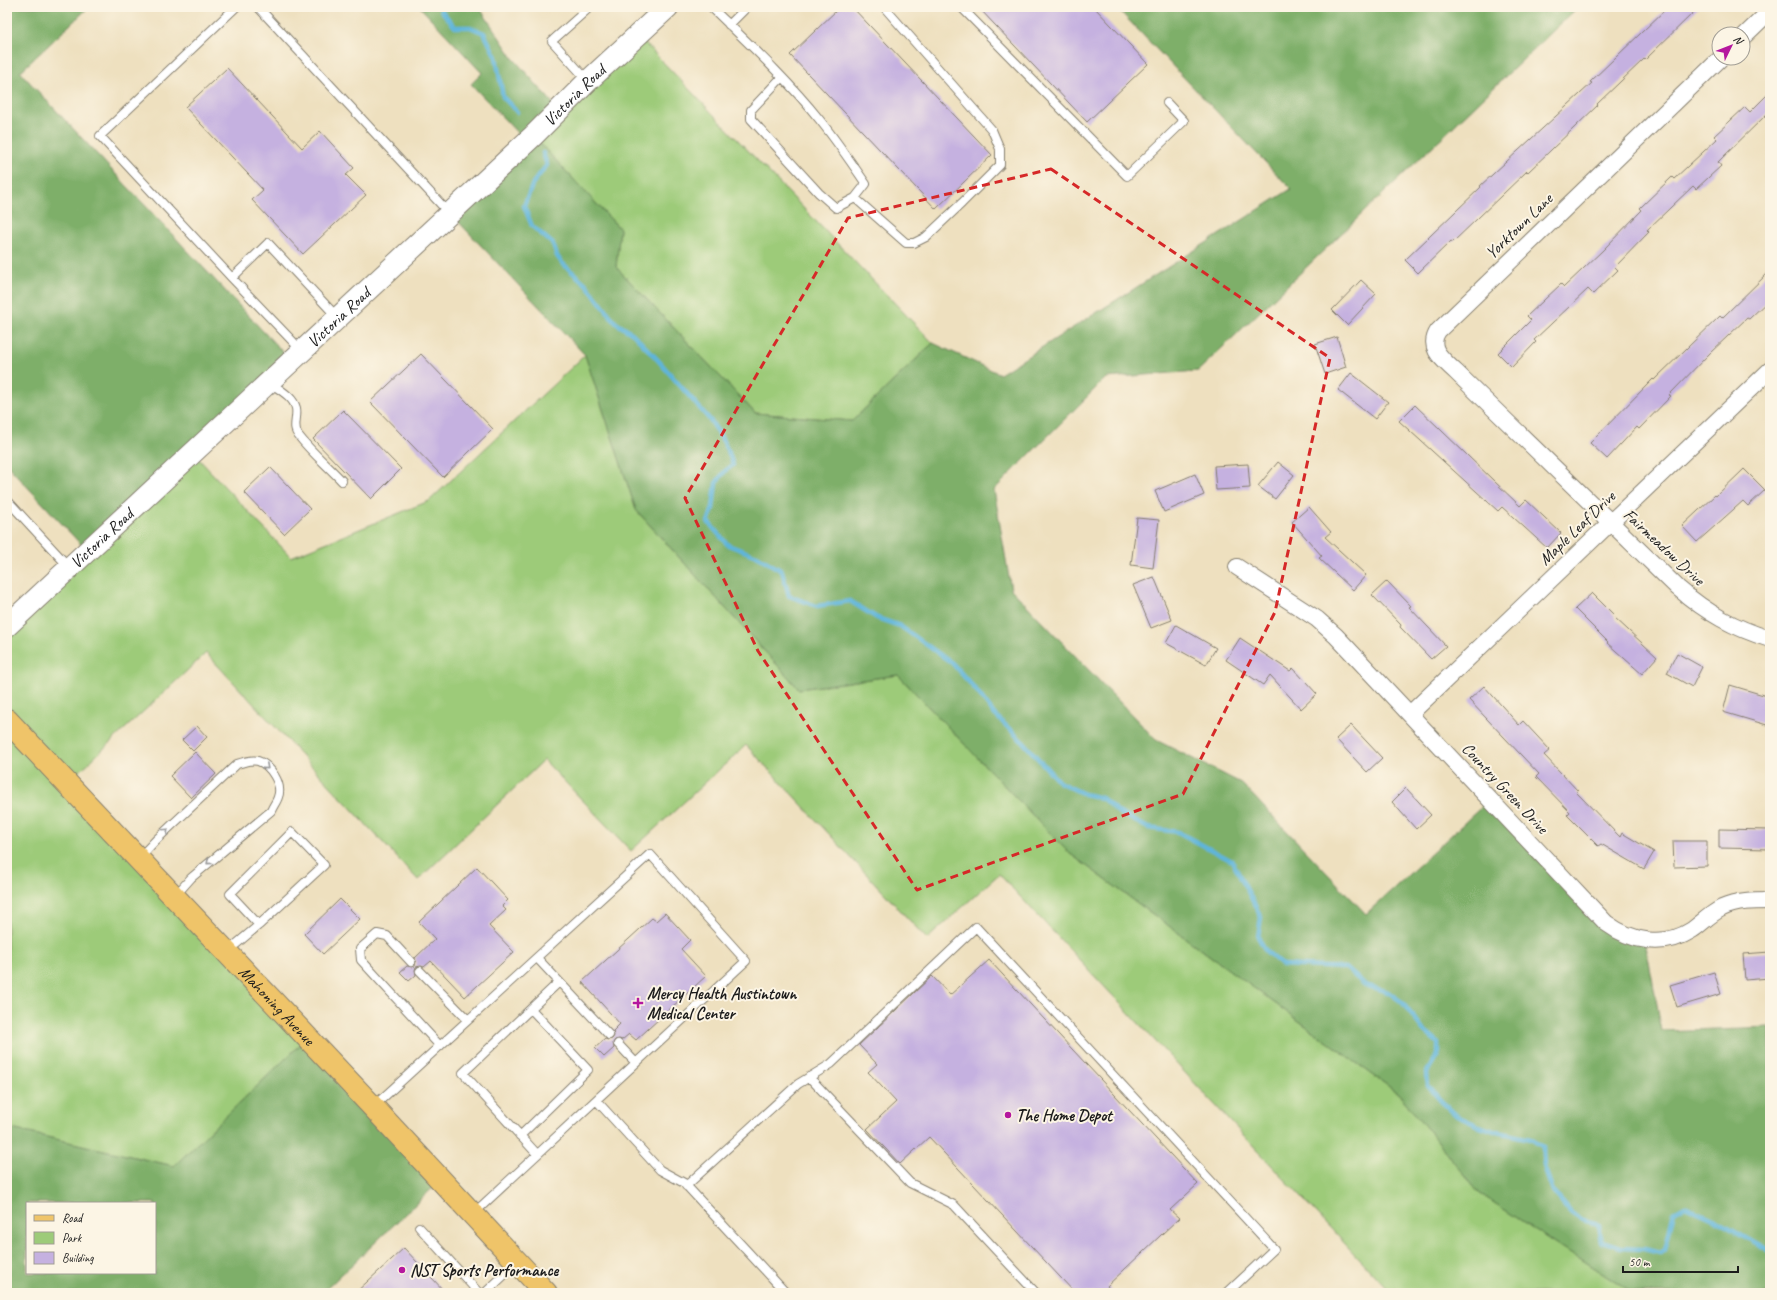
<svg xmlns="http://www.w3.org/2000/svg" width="1777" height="1300" viewBox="0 0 1777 1300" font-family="Caveat,sans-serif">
  <rect width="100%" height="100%" fill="#fcf5e5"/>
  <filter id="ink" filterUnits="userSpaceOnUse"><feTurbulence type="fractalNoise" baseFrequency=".025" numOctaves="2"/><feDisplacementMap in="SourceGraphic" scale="8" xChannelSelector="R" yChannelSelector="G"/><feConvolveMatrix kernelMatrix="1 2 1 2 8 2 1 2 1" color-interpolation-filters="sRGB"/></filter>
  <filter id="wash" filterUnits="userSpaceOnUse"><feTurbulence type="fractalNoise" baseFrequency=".012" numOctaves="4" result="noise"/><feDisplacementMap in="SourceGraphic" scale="16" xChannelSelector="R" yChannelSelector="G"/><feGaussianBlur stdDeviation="0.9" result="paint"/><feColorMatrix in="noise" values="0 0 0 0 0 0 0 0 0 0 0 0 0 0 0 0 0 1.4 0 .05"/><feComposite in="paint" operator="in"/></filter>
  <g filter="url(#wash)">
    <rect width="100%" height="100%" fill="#eee0bf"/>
    <path fill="#9dcb79" stroke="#5c744a" d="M638,36l295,307 -81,78 -97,-8 -139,-146 4,-38 -87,-93z
      M585,355l51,155 163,179 99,-14 171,178 330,241 80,99 153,100h-241l-392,-419 -72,65 -181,-194 -115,106 -87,-91 -126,120 -212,-227 -139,130 241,254 -134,129 -167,-38v-502l186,-173 98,104 138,-56z"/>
    <path fill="#7eaf69" stroke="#4d6642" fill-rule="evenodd" d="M7,7h82l-69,65 271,289 -204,190 -80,-86z
      M420,7h59l34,51 46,52 -26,26 87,93 -4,38 139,146 97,8 81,-78 67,31 291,-185 -175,-182h462l-380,364 -92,7 -112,112 17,99 145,151 85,43 125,131 124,-115 116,124 39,18 17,90 108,-4v266h-138l-153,-100 -80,-99 -330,-241 -171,-178 -99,14 -163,-179 -51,-155 -135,-142 76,-71 -55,-58 11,-11z
      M636,7h32l-17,16z
      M308,1037l133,143 -119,113h-315v-165l167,38zM27,1203h128v70h-128z"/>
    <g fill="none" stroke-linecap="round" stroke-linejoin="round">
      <path stroke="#5eb5db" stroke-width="4.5" d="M442,7l-1,3 14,17h15l14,6 12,24 7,40 14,15
        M543,153l4,12 -14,18 -9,23 8,20 21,18 4,12 5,7 24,21 30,39 17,11 24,25 53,61c10,14 18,28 23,45l-8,6 -9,12 -3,25 -5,14 20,23 29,11 25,15 7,25 28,10 33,-5 27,17 23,8 52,37 24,27 18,24 30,29 35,39 25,12 18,4 16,14 30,16 30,4 54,29 29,56 -3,20 8,14 16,14 64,3 19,17 23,7 14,10 21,28 15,13v11l-11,18 1,14 13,15 16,15 20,9 20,7 34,7 12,8 1,19 9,25 18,22 12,8 16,4 3,17 18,6 24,1 16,4 5,-3 9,-38 11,-6 31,14 54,31"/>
    </g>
    <g id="blocks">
      <path fill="#c5b1e0" d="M840,7h12l140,148 -56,54 -146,-154z
        M978,7h116l54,57 -61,58z
        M1668,7h31l-54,53 -1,-1 -47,45 1,1 -70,67 -1,-1 -74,71 -2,-1 -33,32 -13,-13 76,-73 -1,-1 26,-24 86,-79 -2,-1z
        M227,68l75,80 18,-17 34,37 -8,7 20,20 -63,59 -51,-54 11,-10 -78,-83z
        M1770,92v19l-52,51 3,4 -25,23 -3,-3 -46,44 2,2 -34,35 3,3 -25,24 -5,-5 -54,51 2,2 -24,25 -14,-14 33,-33 -4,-4 34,-32 3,3 39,-37 39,-40 -2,-2 32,-31 2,2 43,-40 -3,-3 31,-29 5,5z
        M1770,271v28l-21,20 -2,-1 -37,35 -41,42 2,1 -32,33 -2,-2 -30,32 -17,-16 63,-64 1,1 66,-64 2,2z
        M1361,280l15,14 -29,31 -15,-15z
        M1337,337l9,30 -21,7 -10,-30z
        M421,354l72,75 -50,48 -73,-75z
        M1351,373l37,29 -13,17 -37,-29z
        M1415,405l105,101 6,-6 35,33 -14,15 -45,-41 -4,4 -99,-90z
        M343,410l58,59 -30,30 -58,-60z
        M1278,462l16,13 -19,24 -17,-13z
        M1248,464l2,24 -34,2 -2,-24z
        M270,467l40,42 -26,25 -40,-42z
        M1744,469l21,21 -17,16 -5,-5 -46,41 -15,-16 33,-31 1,1z
        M1195,474l9,21 -40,17 -9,-21z
        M1309,507l22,25 -6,5 41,38 -13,15 -34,-32 3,-2 -30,-34z
        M1137,518l22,2 -6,48 -22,-3z
        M1154,577l18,43 -21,8 -18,-43z
        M1387,581l24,25 -2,1 37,39 -15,13 -31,-32 1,-2 -29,-30z
        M1592,593l23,23 -1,1 43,40 -15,17 -35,-31 1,-1 -33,-33z
        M1176,625l40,23 -10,17 -40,-22z
        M1240,638l50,33 3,-3 24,26 -16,15 -31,-34 -7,10 -37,-25z
        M1677,653l25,14 -10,20 -25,-14z
        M1730,685l40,12v19l-3,9 -44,-13z
        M1484,686l35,39 4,-4 27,29 -6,5 34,36 -2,1 44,45 2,-4 32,19 -10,17 -43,-25 -3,2 -31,-31 3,-3 -34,-35 3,-3 -70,-74z
        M1351,725l31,33 -15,14 -31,-33z
        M197,726l10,11 -14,14 -11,-11z
        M195,752l21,22 -25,24 -21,-22z
        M1406,788l25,27 -15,14 -24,-27z
        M1719,829l51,1v19l-51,-1z
        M1673,841h34v25l-33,1z
        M477,867l31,33 -6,6 4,4 -17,16 25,26 -49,45 -34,-36 -7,6 -3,-1 -5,1 -1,3 1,5 -7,6 -9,-9 7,-6 5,1 3,-1 1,-5 -1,-3 20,-19 -16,-17z
        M340,899l20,20 -37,35 -19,-20z
        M665,913l25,27 -9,9 25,27 -70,64 -7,-6 -7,6 -3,-1 -4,1 -2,3 1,5 -10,9 -9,-9 10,-9 3,1 4,-1 2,-3 -1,-5 7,-7 -38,-42 70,-64 4,3z
        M1770,952v26l-25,2 -2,-26z
        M989,960l209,224 -28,26 9,8 -72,68 6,7h-38l-146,-156 -29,27 -33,-35 29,-27 -28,-30 9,-8 -18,-19 73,-69 18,19z
        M1714,972l7,22 -44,13 -7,-22z
        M404,1248l42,45h-91z"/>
    </g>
  </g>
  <g filter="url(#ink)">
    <use href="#blocks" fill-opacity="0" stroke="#857e6e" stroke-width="1"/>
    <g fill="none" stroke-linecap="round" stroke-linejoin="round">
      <defs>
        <path id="service" d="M258,7l191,206
          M711,7c37,36 76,72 108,112 17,21 32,43 47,65l-11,14 51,45h8l12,-6 36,-34 38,-38v-16l-8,-19 -108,-123
          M961,7l166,169 57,-55 -17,-18
          M729,25l18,-18
          M781,78l-30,32v9l68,74 17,15 19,-10
          M588,81l-36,-40 38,-34
          M232,278l-132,-142 136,-129
          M302,351l-70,-73 36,-35 69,74
          M269,382c9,7 24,14 27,26 2,9 -4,19 2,27 13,17 30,31 44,46
          M7,500l62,67
          M139,858l17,-18 81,-76c6,-2 15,-5 21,-3 12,4 25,23 20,36 -1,4 -5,9 -7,14l-80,67 -16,18
          M228,951l31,-26 65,-60 -32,-33 -62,62 29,31
          M537,958l72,77
          M411,962l-24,-26 -10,-2 -17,15 1,11 79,86
          M420,971l48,49
          M618,1044l18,19
          M809,1077l101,106 44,22 82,88
          M374,1106l276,-252 96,107 -150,139
          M520,1136l68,-66 -57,-61
          M537,1154l-74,-81 96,-91
          M686,1186l112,-102 33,-20 145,-137 298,322 -47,44
          M473,1214l123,-114 64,70 24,13 102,110
          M419,1227l60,66
          M485,1293l31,-29"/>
        <path id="minor" d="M1743,37l27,-26
          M1721,58l-283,273c-12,18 7,30 19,42l221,215c29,25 56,40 92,51
          M1237,567l80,52 19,17 270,287c26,19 58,25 86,7 10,-7 18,-16 30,-22 15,-7 32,-7 48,-7
          M1410,714l360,-344"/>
        <g id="tertiary">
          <path id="s1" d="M7,626l526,-490 55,-55 80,-74"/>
        </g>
        <g id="primary">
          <path id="s2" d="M7,720l366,387 173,186"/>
        </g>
      </defs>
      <use href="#service" stroke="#857e6e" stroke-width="10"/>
      <use href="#minor" stroke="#857e6e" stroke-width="18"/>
      <use href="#tertiary" stroke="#857e6e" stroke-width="23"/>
      <use href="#primary" stroke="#857e6e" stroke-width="24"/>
      <use href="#service" stroke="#fff" stroke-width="8"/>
      <use href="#minor" stroke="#fff" stroke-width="16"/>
      <use href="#tertiary" stroke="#fff" stroke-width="21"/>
      <use href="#primary" stroke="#efc469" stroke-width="22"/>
    </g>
    <defs><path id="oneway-chevron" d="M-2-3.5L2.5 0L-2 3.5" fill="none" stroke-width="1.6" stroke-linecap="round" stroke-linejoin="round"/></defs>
    <g stroke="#999">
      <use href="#oneway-chevron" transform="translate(266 767) rotate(42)"/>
      <use href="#oneway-chevron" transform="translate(166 831) rotate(-43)"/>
      <use href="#oneway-chevron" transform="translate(209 862) rotate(140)"/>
    </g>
  </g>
  <path fill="none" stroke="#d62828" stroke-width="3" stroke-dasharray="8 5" stroke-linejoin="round" d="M1051,169l279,189 -55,254 -92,182 -266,96 -159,-239 -73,-153 163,-280z"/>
  <g fill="#b5179e" stroke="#fcf5e5" stroke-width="1.5">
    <path d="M636 997h4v4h4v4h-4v4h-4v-4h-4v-4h4z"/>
    <circle cx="1008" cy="1115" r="4"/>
    <circle cx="402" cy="1270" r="4"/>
  </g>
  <g text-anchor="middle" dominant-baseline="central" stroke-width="4" stroke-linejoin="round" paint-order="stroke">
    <g font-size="17" fill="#1c1c1c" stroke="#fcf5e5">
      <text stroke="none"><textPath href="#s1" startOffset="777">Victoria Road</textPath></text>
      <text transform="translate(1519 226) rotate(-44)">Yorktown Lane</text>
      <text stroke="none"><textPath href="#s1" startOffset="453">Victoria Road</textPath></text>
      <text transform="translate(1577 528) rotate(-44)">Maple Leaf Drive</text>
      <text stroke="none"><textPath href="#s1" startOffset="129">Victoria Road</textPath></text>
      <text transform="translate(1664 547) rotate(43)">Fairmeadow Drive</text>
      <text transform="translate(1505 788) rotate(47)">Country Green Drive</text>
      <text stroke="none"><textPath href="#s2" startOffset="393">Mahoning Avenue</textPath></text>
    </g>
    <g font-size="17" font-weight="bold" fill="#1c1c1c" stroke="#fcf5e5" text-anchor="start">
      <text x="647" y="993">Mercy Health Austintown<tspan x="647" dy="20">Medical Center</tspan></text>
      <text x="1016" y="1115">The Home Depot</text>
      <text x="410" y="1270">NST Sports Performance</text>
    </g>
  </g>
  <rect width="1777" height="1300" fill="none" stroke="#fcf5e5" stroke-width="24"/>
  <rect x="26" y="1202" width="130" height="72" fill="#fcf5e5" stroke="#a29e95"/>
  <rect x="34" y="1215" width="20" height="6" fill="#efc469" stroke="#a29e95"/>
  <text x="62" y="1222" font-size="12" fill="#1c1c1c">Road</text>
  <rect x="34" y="1232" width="20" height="12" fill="#9dcb79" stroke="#a29e95"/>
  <text x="62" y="1242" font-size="12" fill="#1c1c1c">Park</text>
  <rect x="34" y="1252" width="20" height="12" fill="#c5b1e0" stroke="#a29e95"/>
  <text x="62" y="1262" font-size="12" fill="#1c1c1c">Building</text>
  <g transform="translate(1731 46) rotate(47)"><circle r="19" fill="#fcf5e5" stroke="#a29e95"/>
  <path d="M0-3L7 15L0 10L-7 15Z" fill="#b5179e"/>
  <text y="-6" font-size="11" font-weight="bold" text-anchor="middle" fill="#1c1c1c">N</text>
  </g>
  <path d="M1623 1266v6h115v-6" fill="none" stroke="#1c1c1c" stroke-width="2"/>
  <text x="1629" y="1266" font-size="12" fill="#1c1c1c" stroke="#fcf5e5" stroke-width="3" paint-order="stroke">50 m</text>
</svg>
